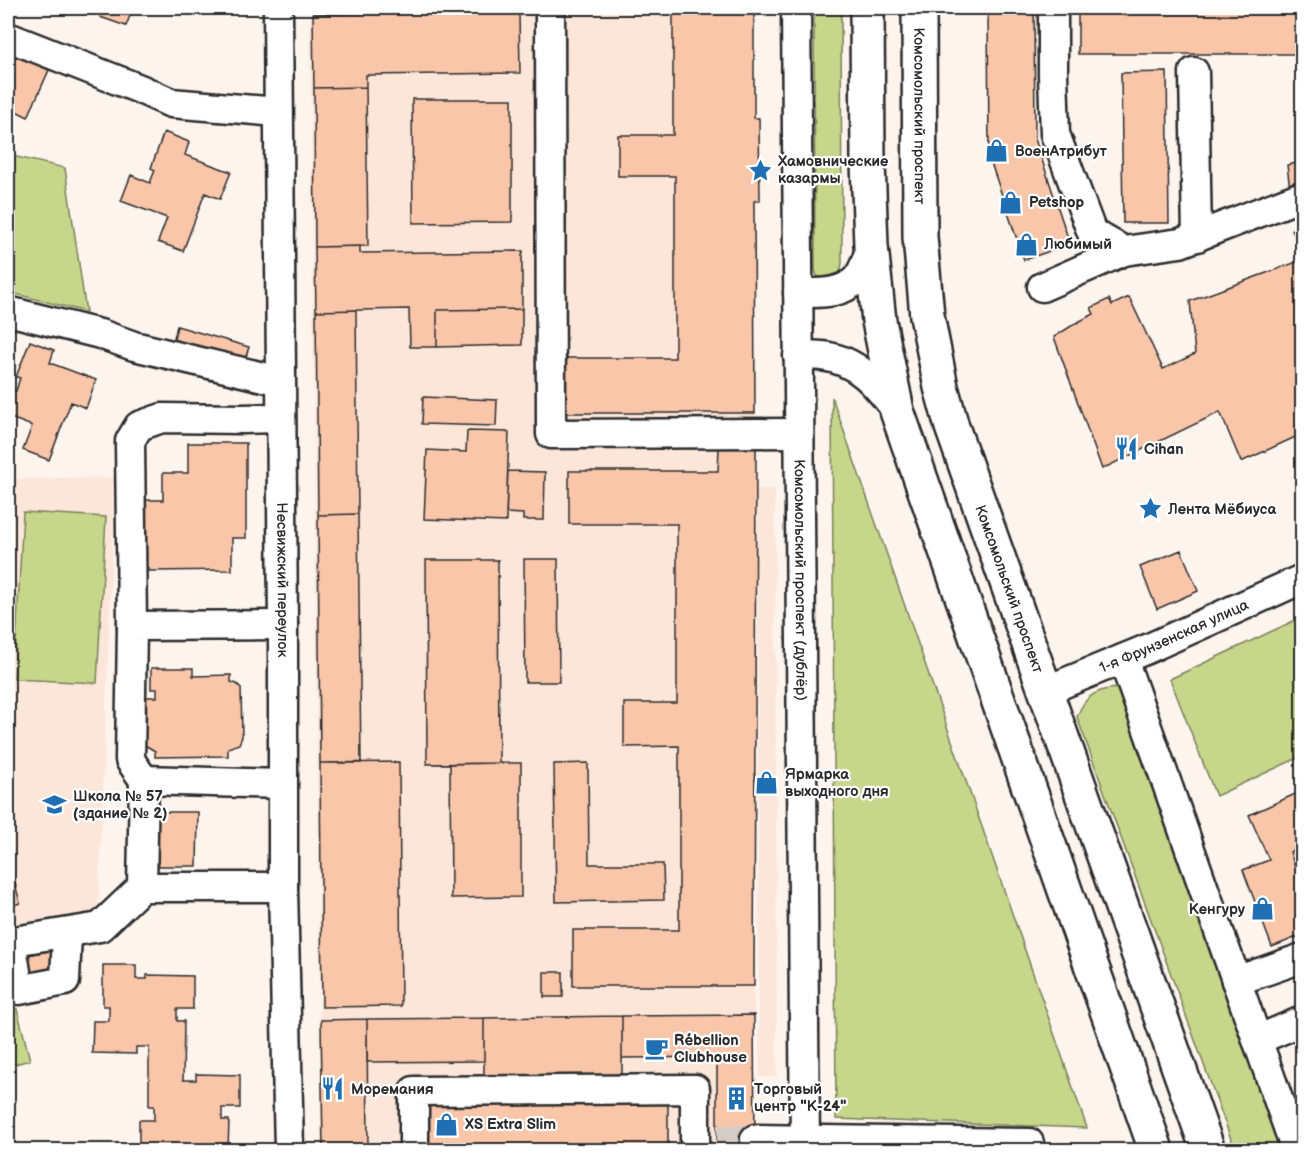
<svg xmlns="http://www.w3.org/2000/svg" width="1310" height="1158" viewBox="0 0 1310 1158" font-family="'Balsamiq Sans',sans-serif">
  <rect width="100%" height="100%" fill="#fef4ee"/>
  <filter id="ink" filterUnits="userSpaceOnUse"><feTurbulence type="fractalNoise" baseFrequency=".0167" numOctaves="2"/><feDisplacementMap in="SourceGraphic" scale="12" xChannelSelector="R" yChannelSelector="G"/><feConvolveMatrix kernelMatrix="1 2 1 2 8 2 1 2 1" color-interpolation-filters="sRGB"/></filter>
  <g filter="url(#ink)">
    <path fill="#fce6da" d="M310,8h444v109l5,1 1,83h-6l2,245 -2,540 2,164h-435z
      M115,477l-17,440 -90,11v-449z
      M757,489h18l2,588h-18z"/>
    <path fill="#c6d68a" stroke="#78805a" stroke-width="1.5" d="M814,8h27l1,256 -2,8 -4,6 -15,2 -5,-6 -1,-5z
      M8,155l57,13 21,144 -78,-20z
      M832,397l255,731 -251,-9z
      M23,512l83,5 -9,166 -83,-4z
      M1302,617v139l-86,40 -46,-117z
      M1119,688l167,458 -12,4h-39l-158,-433c8,-22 20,-28 42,-29z
      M17,1009l13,51 -22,6v-55z"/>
    <path fill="#f9c6aa" stroke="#2b2b2b" stroke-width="1.5" d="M104,8h29l-7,18 -26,-9z
      M313,8h40v5l-40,1z
      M413,8h27l1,6 78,-1 1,60 -154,2v12l-52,1 -1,-74 100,-2z
      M673,8h81v110h5l1,83h-6l1,212h-189l-1,-55h110v-182h-57v-41h55z
      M988,8h46l1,131 35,105 -46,16 -35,-103z
      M1078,8h224v46h-224z
      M8,51l41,19 -21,47 -20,-10z
      M1167,72l2,151h-46l-2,-150z
      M366,87l2,159 -53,1 -1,-159z
      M412,99h100v123l-99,1z
      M164,132l25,10 -4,13 46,17 -11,27 -15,-6 -22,58 -25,-9 9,-24 -46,-17 10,-26 19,8 5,-13 -4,-2z
      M1302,162v25l-12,2 -3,-24z
      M1302,225v30l-10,-26z
      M360,246v7l163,-2v3l-1,1v54l-85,1v37h-27l-1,-38 -93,2 -1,-64z
      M1302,260v174l-61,28 -21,-50 -118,57 -48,-132 22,-14 18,-9 -3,-6 18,-9 3,6 17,-8 34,72 32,-15 -5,-53z
      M522,309v36l-85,2v-37z
      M356,310l2,204 -40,1 -2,-204z
      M177,326l72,21 -5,16 -71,-21z
      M30,341l24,9 -4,13 46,17 -10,28 -15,-6 -22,58 -26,-10 9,-24 -24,-9v-29l8,3 4,-13 -4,-1z
      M423,397l74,3 -1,26 -74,-2z
      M467,431l42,1 -3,90 -82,-3 3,-69 39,2z
      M188,443h58v95h-14v32l-83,1v-3h-14v-68h28v-27h25z
      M756,446l-2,540h-181v-56h106v-184l-55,1v-44h53v-179h-108v-53h149l1,-24z
      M508,471l37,1 -1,48h-21v-6l-17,-1z
      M358,514l3,249h-41l-2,-248z
      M1181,550l17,41 -41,18 -17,-42z
      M524,559h34l1,123h-34z
      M426,560h72l1,203 -72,1z
      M151,668h42v8l38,-1v7l6,2 4,4 1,49 -3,7 -11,4v8l-73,1v-6l-12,-7 -1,-47h15v-8h-6z
      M399,762l2,244 -79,1 -2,-244z
      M499,763h22v134l-70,1 -1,-134z
      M588,763l1,101h74l1,36 -108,2 -2,-138z
      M1302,791v56l-12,5 12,35v48l-30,12 -29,-77 26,-10 -20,-45z
      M149,812h49l-1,54h-49z
      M8,856l12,47 -12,4z
      M54,950l5,27 -31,6 -5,-27z
      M103,965h33v14h11v-4l46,1v33h-16v12h7l-1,59h13v-6l44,1v33h-18v12h7l-1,30h-33v-2h-13v2h-43v-30h15v-14h-5v-59h-13v7l-44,-1 1,-32h16v-15h-6z
      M544,972h19v25h-19z
      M754,1015l1,135h-38v-93l-95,1v-42z
      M622,1016v66l-138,1v-65z
      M484,1018v43l-117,1v-43z
      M367,1019l1,131h-45l-2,-130z
      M668,1101v49h-240l-1,-47z"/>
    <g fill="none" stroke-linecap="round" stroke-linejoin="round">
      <path stroke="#d4ccc7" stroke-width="28" stroke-dasharray="28 14" stroke-linecap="butt" d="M717,1139h38"/>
      <defs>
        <g id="minor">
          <path id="s1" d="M278,8l5,617v262l6,263"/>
          <path d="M550,8l1,426 248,-1"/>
          <path id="s2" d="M796,8l9,1142"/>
          <path d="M1053,8v66l2,60 37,99 32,18 56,-8 122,-47"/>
          <path d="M8,37l132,52 31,14 107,9"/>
          <path d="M1194,72l3,165"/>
          <path d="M1042,287l82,-36"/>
          <path d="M798,293c20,0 47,2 61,-17 6,-9 9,-20 12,-30"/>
          <path d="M8,311l92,23 34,12 146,35"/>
          <path d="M798,356c8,0 17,-1 24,0 36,4 55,29 75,55"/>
          <path d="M132,626l-2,-185 9,-15 23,-8 80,1 38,-1"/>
          <path d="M1123,659l173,491"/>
          <path id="s3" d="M1045,691l102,-42 155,-70"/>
          <path d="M144,780l-14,-20 2,-134 151,-1"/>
          <path d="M282,784l-138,-4 -2,107h141"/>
          <path d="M11,941l8,49 46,-9 2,-48"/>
          <path d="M8,942l92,-15 42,-40"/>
          <path d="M1236,981l66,-23"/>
          <path d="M1257,1040l45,-19"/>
          <path d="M755,1139l274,4"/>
          <path d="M414,1150v-59l281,-2v61"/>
        </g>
        <g id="major">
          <path d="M867,8l1,154 3,84 8,75 18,90 259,739"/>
          <path id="s4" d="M919,8l1,229 7,79 14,71 11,40 256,723"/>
        </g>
      </defs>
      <use href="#minor" stroke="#2b2b2b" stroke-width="33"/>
      <use href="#major" stroke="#2b2b2b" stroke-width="38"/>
      <use href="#minor" stroke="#fff" stroke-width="28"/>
      <use href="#major" stroke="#fff" stroke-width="33"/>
    </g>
  </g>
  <defs>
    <symbol id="shop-bare" viewBox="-9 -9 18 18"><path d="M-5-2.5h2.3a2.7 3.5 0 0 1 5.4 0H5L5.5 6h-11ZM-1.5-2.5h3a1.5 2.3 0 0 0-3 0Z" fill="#1f6fb2" stroke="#fff" stroke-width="2.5" paint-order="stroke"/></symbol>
    <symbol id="sight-bare" viewBox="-9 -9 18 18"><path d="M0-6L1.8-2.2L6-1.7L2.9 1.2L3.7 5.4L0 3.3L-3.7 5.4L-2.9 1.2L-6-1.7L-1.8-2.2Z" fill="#1f6fb2" stroke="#fff" stroke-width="2.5" paint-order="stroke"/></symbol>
    <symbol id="restaurant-bare" viewBox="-9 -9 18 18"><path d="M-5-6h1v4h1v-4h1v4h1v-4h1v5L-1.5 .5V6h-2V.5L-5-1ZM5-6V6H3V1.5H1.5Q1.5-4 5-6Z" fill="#1f6fb2" stroke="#fff" stroke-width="2.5" paint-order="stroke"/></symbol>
    <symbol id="school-bare" viewBox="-9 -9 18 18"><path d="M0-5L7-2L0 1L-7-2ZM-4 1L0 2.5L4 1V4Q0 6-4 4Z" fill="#1f6fb2" stroke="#fff" stroke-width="2.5" paint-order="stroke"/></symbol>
    <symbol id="cafe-bare" viewBox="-9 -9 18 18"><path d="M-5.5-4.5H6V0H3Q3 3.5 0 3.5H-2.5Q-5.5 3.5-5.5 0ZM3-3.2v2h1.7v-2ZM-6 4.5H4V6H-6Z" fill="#1f6fb2" stroke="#fff" stroke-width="2.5" paint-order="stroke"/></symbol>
    <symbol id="building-bare" viewBox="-9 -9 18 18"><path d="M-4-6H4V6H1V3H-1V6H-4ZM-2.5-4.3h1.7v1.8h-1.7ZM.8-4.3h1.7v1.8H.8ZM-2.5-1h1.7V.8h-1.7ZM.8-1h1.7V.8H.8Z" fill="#1f6fb2" stroke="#fff" stroke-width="2.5" paint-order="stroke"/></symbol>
  </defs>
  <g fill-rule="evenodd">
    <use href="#shop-bare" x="980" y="134" width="33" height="33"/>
    <use href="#sight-bare" x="744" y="154" width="33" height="33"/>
    <use href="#shop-bare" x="994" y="186" width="33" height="33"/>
    <use href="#shop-bare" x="1010" y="228" width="33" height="33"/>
    <use href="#restaurant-bare" x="1110" y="432" width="33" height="33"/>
    <use href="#sight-bare" x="1134" y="492" width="33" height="33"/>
    <use href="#shop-bare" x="750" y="766" width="33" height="33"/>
    <use href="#school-bare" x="38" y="788" width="33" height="33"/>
    <use href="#shop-bare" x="1246" y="892" width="33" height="33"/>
    <use href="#cafe-bare" x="640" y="1032" width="33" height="33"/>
    <use href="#restaurant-bare" x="316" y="1072" width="33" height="33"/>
    <use href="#building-bare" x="720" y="1082" width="33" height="33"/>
    <use href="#shop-bare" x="430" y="1108" width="33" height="33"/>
  </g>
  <g text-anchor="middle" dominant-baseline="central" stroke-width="4.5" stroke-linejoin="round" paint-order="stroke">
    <g font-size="15" fill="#2b2b2b" stroke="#fff">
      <text stroke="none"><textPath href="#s4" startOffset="108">Комсомольский проспект</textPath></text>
      <text stroke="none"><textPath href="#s1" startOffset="572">Несвижский переулок</textPath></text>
      <text stroke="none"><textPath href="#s2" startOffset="572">Комсомольский проспект (дублёр)</textPath></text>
      <text stroke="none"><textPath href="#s4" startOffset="594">Комсомольский проспект</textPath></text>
      <text stroke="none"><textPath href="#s3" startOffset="140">1-я Фрунзенская улица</textPath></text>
    </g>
    <g font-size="15" font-weight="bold" fill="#2b2b2b" stroke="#fff" text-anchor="start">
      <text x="1015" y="151">ВоенАтрибут</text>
      <text x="778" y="161">Хамовнические<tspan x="778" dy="17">казармы</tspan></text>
      <text x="1029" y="202">Petshop</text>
      <text x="1044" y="244">Любимый</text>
      <text x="1144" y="449">Cihan</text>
      <text x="1168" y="509">Лента Мёбиуса</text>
      <text x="785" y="774">Ярмарка<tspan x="785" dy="17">выходного дня</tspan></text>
      <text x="73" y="796">Школа № 57<tspan x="73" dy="17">(здание № 2)</tspan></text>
      <text x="1245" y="909" text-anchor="end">Кенгуру</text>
      <text x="674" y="1040">Rébellion<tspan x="674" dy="17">Clubhouse</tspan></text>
      <text x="351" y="1089">Моремания</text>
      <text x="754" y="1089">Торговый<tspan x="754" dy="17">центр "К-24"</tspan></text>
      <text x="465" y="1124">XS Extra Slim</text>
    </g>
  </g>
  <rect width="1310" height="1158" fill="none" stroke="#fff" stroke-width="30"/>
  <rect x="15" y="15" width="1280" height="1128" fill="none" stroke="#2b2b2b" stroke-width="2" filter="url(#ink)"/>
</svg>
